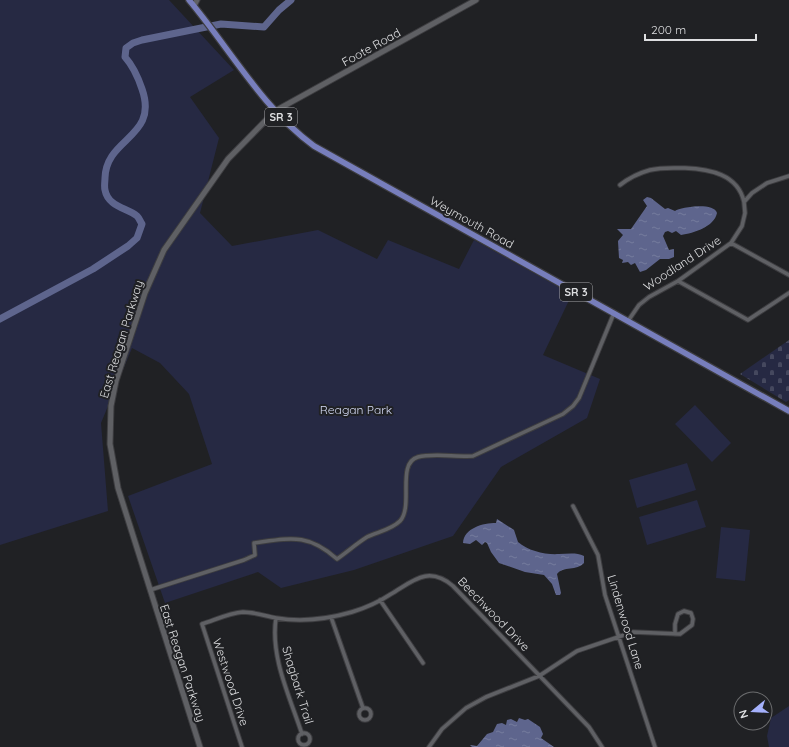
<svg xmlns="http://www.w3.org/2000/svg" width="789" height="747" viewBox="0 0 789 747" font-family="Quicksand,sans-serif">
  <defs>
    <pattern id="cemetery-stones" width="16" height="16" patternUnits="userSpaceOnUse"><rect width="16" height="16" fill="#262943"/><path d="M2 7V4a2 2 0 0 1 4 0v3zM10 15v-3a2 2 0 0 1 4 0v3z" fill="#45485e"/></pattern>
    <pattern id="water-ripples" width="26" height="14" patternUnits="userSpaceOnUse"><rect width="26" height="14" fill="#5e658d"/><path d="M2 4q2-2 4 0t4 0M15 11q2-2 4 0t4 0" fill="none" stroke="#757b9d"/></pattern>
  </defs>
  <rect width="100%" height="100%" fill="#202124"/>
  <path fill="#262943" d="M0,0h169l65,70 -44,27 29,41 -19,75 32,33 86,-16 59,29 11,-19 71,29 15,-29 98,54 -29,61 57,24 -13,39 -86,49 -48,69 -99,34 -73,18 -23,-16 -93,31 -37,-107 84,-32 -23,-70 -29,-31 -28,-15 -31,75 7,88 -108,34z
    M695,405l36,38 -19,19 -37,-38z
    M687,463l9,27 -59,18 -8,-28z
    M697,500l9,27 -59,18 -8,-28z
    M721,527l29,3 -5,51 -29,-3z
    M789,706v41h-20l-2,-11 4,-18z"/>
  <path fill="url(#cemetery-stones)" d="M789,340v60l-3,2 -46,-28z"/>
  <path fill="url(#water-ripples)" d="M647,197l4,1 14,11 3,-1 7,3c6,-4 39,-9 42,2 -3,14 -23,20 -36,22l-5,-4 -4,2 -4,-2 -3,1 -2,4 6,14 5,-1v8l-5,2h-9l-14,11 -6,2 -5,-9 -4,2 -3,-3 -6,1 1,-3 -4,-2 -1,-17 5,-6 -6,-6h14l16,-23 -4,-6z
    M497,519l17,11 4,12c10,9 28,13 41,12 8,0 17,-2 25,2v7c-7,8 -21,3 -27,11l4,19 -1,2h-4l-4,-11 -8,-9 -19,-3 -26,-9 -8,-11 -4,-9 -2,-1 -3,3 -6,-5 -6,4 -7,-1c1,-15 20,-20 33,-20z
    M519,718l6,2 3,-1 12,8 3,7 -2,4 13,9h-82l-2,-2 7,1 10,-12 6,-2 4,-8 5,-1 4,2 1,-5 4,-1 6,3z"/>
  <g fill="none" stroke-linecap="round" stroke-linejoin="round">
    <path stroke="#5e658d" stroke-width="7" d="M0,319l93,-50 35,-23 9,-8 5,-14c-2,-3 -3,-6 -5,-8 -9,-8 -29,-9 -32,-26 -1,-4 0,-9 0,-12 1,-41 54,-40 37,-89 -4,-12 -9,-23 -17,-32l1,-9 7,-5 9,-3 79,-16 43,3 15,-17 12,-10"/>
    <defs>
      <path id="street" d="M620,185c9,-7 19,-12 30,-15 12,-3 23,-2 35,-2 24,1 53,6 59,34
        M731,243l58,32
        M678,281l70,39 41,-27
        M628,321l11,-16 10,-8 29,-16 53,-38 11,-17 3,-13 -1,-11 8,-9 15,-10 22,-7
        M573,506l25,49 7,40 50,152
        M150,590l94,-30 11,-5 -1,-12c37,-5 54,-10 83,16 10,-7 19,-15 30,-22 10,-5 24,-7 33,-16 14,-15 -4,-58 18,-64 14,-4 38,0 55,-1l90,-42 10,-8 6,-8 35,-85
        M380,600l43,63
        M331,617l32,91
        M276,618c-6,39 14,79 26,116
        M359 714a6 6 0 1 1 12 0a6 6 0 1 1-12 0Z
        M298 739a6 6 0 1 1 12 0a6 6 0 1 1-12 0Z
        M242,747l-40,-123c13,-4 27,-11 41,-12 11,0 22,4 33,6 25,4 52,1 76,-6 13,-4 27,-10 39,-18 22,-13 37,-29 62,-8l136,141 13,20
        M429,747l13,-18 24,-21 20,-11 53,-21 38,-25 56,-19 47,2 12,-9 1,-6 -2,-6 -7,-2 -6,3 -3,10v10"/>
      <path id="secondary" d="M194,6l3,-6
        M200,747l-82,-259 -8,-44 1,-38 5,-25 29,-88 19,-43 64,-91 47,-48 201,-111"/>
      <path id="primary" d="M189,0c41,49 73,108 125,146l475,265"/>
    </defs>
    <use href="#street" stroke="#3d3d40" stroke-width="5.5"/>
    <use href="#secondary" stroke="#3d3d40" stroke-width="7"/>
    <use href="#primary" stroke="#3d3d40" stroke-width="8"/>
    <use href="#street" stroke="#5f6064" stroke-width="3.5"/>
    <use href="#secondary" stroke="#5f6064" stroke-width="5"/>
    <use href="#primary" stroke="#777ebc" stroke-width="5.5"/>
  </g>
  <g text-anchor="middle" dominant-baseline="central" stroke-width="4" stroke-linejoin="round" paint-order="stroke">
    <g fill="#202124" stroke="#a4a5a8" stroke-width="1">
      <rect x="265" y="108" width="32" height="18" rx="3"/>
      <rect x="560" y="283" width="32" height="18" rx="3"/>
    </g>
    <g font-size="11" font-weight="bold" fill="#dddee0">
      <text x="281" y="117">SR 3</text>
      <text x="576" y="292">SR 3</text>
    </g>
    <g font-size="12" fill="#dddee0" stroke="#202124">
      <text transform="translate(371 47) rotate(-29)">Foote Road</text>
      <text transform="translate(472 222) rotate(29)">Weymouth Road</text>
      <text transform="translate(682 263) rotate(-33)">Woodland Drive</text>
      <text transform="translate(121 339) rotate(-73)">East Reagan Parkway</text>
      <text transform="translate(494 614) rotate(46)">Beechwood Drive</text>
      <text transform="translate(626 622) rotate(73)">Lindenwood Lane</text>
      <text transform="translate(183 663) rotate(72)">East Reagan Parkway</text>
      <text transform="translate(231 682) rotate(72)">Westwood Drive</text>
      <text transform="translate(298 685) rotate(73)">Shagbark Trail</text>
    </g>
    <g font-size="12" fill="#d4daf5" stroke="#202124">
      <text x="356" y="409">Reagan Park</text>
    </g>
  </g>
  <g transform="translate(753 711) rotate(252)"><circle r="19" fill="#202124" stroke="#6c6d6f"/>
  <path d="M0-3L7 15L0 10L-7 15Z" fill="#a5b1fc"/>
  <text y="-6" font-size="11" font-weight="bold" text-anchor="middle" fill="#dddee0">N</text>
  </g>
  <path d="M645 34v6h111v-6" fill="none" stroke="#dddee0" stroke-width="2"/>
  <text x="651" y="34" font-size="12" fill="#dddee0" stroke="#202124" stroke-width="3" paint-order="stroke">200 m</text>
</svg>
